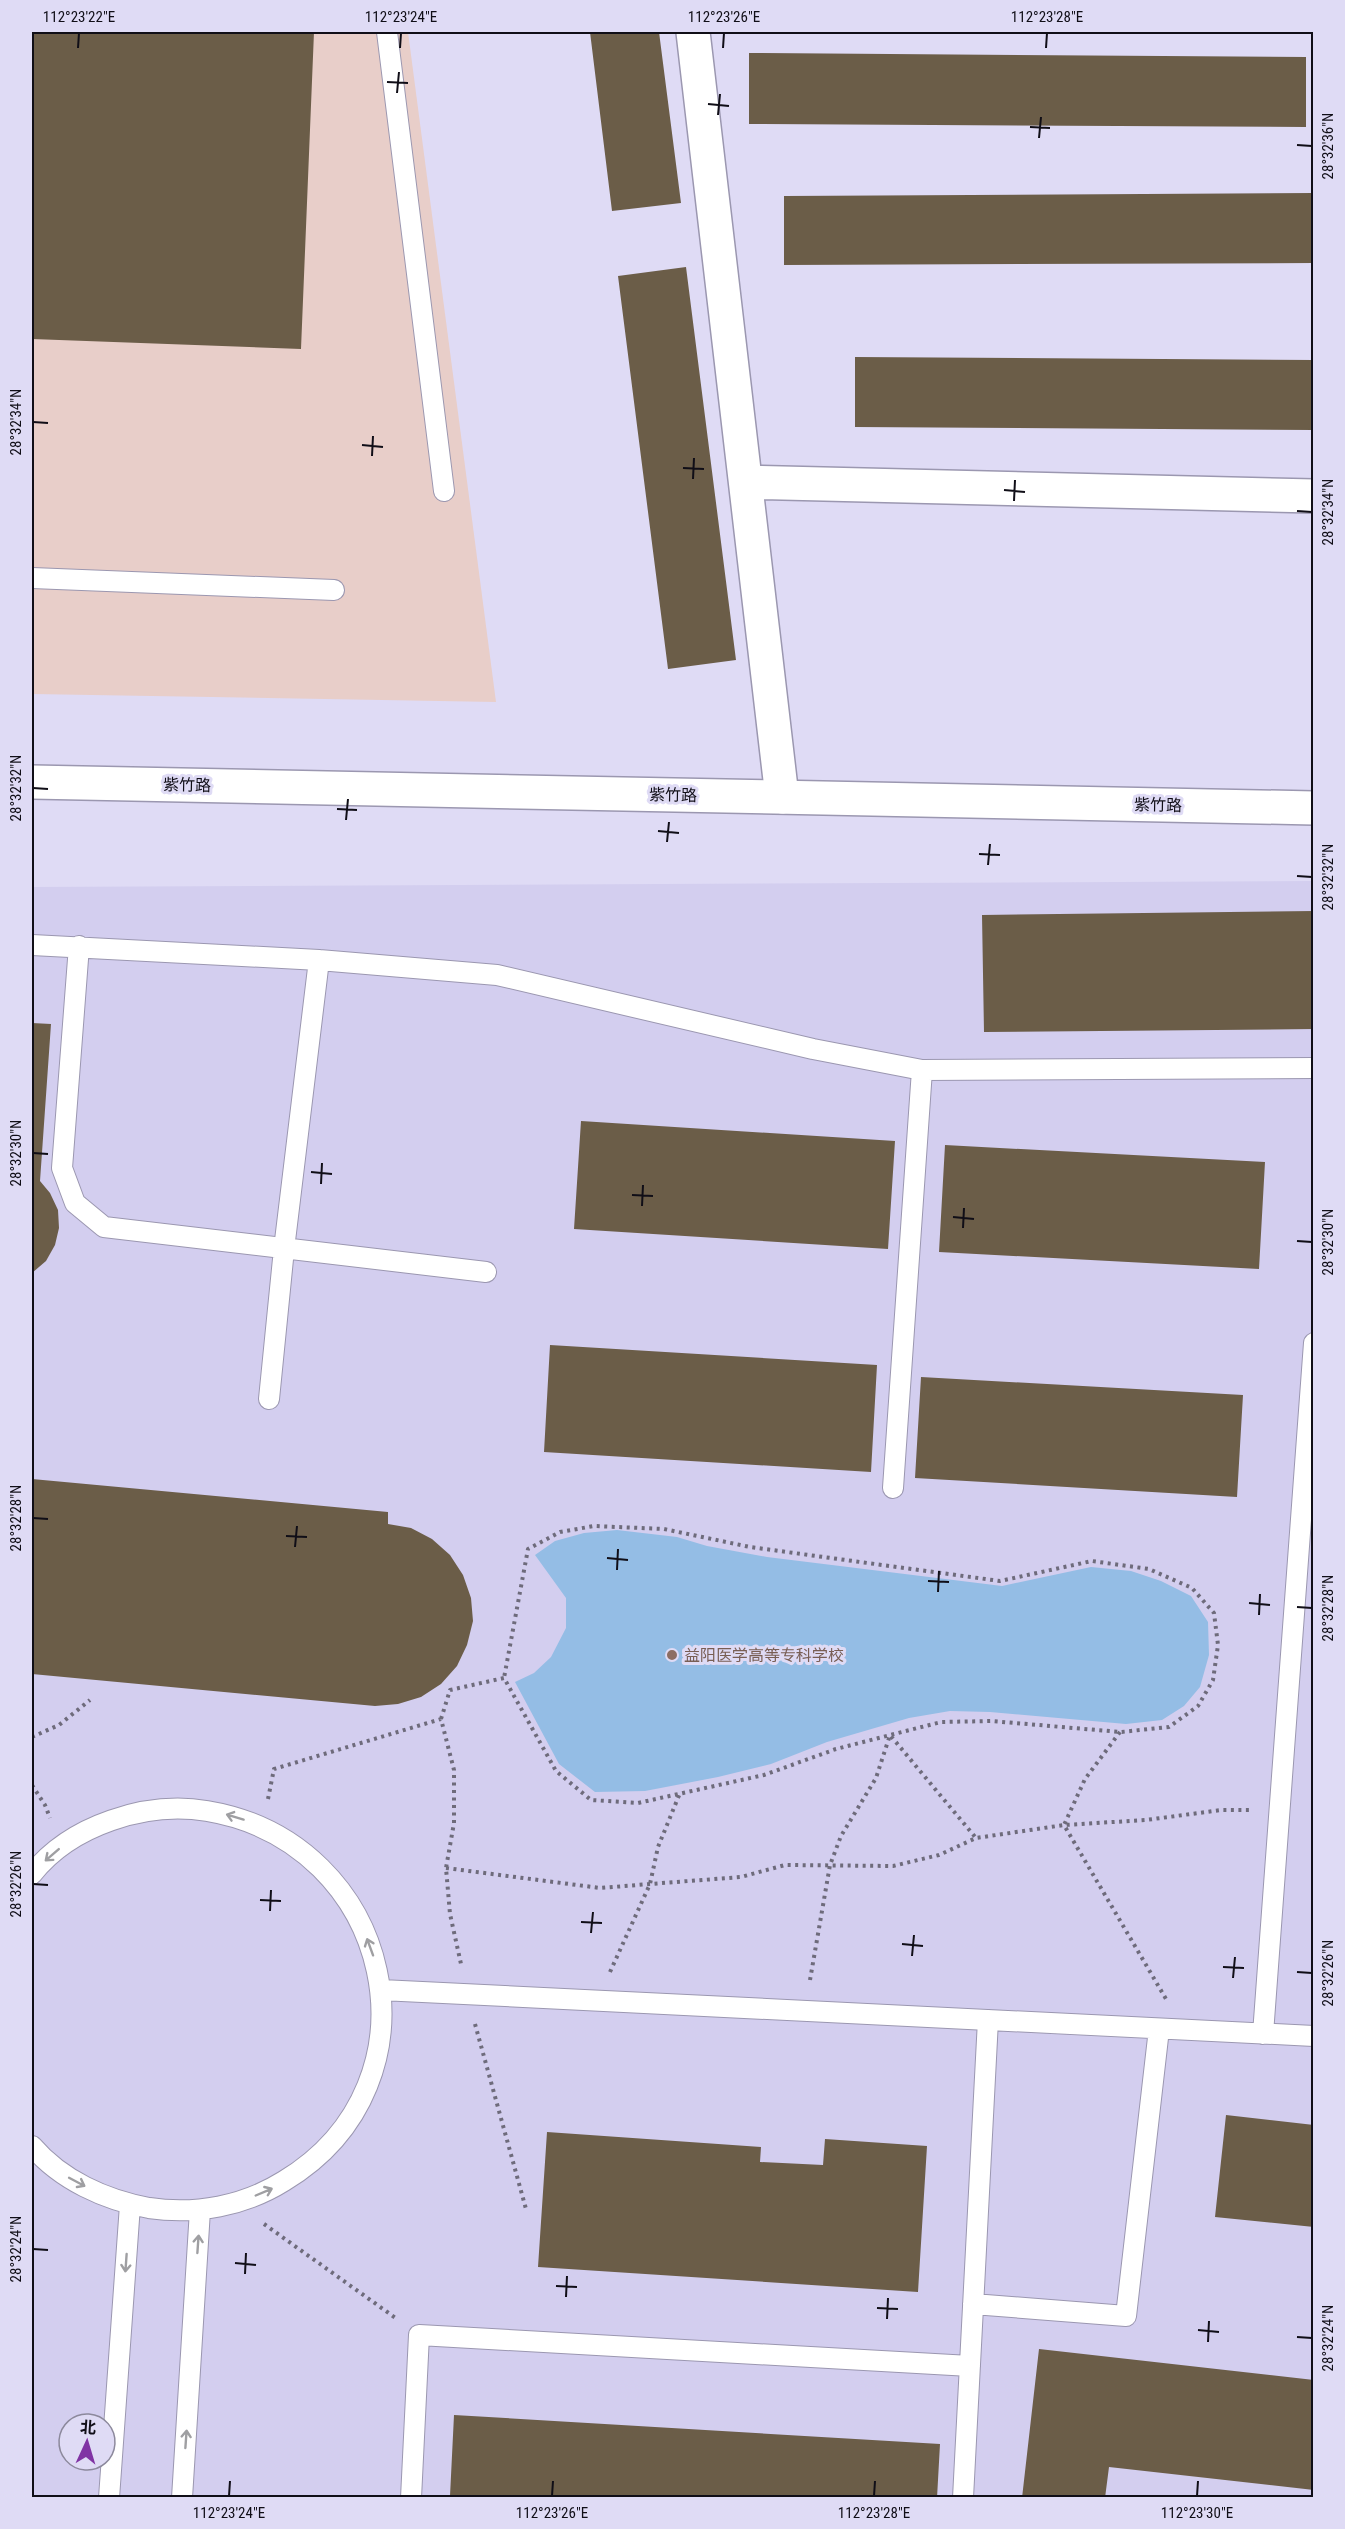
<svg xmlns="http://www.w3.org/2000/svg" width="1345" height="2529" viewBox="0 0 1345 2529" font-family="'Roboto Condensed','Noto Sans SC',sans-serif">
  <rect width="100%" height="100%" fill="#dfdbf5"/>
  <path fill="#e8cec9" d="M32,32h376l88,670 -464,-8z"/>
  <path fill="#d3ceef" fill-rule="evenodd" d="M1313,881v1616h-1281v-1610zM69,2424h36v36h-36z"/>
  <path fill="#94bde5" d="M617,1530l60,7 30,9 60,11 235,29 89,-19 40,4 30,10 30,15 17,26 1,33 -9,32 -16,19 -22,14 -36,4 -136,-12 -40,-1 -41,7 -82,24 -56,22 -53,13 -73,14 -50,1 -36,-28 -44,-82 19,-9 17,-16 15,-29v-30l-31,-43 20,-14 29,-8z"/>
  <path fill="#6b5d48" d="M32,32h282l-13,317 -269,-10z
    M590,32h69l22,171 -69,8z
    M749,53l557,4v70l-557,-3z
    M1314,193v70l-530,2v-69z
    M686,267l50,393 -68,9 -50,-393z
    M855,357l459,3v70l-459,-3z
    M1314,911v118l-330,3 -2,-117z
    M32,1023l19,1 -11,157 10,12 8,17 1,18 -4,17 -9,16 -14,12z
    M581,1121l314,20 -7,108 -314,-20z
    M945,1145l320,17 -6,107 -320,-17z
    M550,1345l327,20 -6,107 -327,-20z
    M921,1377l322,18 -6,102 -322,-19z
    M32,1479l356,33v12l23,4 21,11 18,16 13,20 8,23 2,23 -6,24 -10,21 -16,18 -20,13 -23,7 -23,2 -343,-32z
    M1226,2115l88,10v102l-99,-10z
    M547,2132l214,15 -1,15 63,3 2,-26 102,7 -9,146 -380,-25z
    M1039,2349l275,31v110l-205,-23 -4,31h-83z
    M454,2415l486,29 -3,54 -487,-2z"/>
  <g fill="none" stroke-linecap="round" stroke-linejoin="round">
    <defs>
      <path id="lane" d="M387,32l57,459
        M32,578l302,12
        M32,945l287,15 178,15 316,74 109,21 392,-2
        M79,946l-17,222 13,35 29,24 382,45
        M269,1399l15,-150 35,-289
        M893,1488l29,-418
        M32,1874c39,-49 114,-73 175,-63 186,31 241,271 77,370 -40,25 -88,34 -135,27 -44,-8 -88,-28 -117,-62
        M381,1990l933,46
        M1263,2034l51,-691
        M973,2304l153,12 33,-287
        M109,2498l21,-293
        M182,2498l18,-288
        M411,2498l8,-163 551,31
        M963,2498l25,-478"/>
      <path id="street" d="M693,32l89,765
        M746,482l568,14"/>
      <path id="secondary" d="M32,782l1282,26"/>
    </defs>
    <use href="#lane" stroke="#9b97b0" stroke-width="22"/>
    <use href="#street" stroke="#9b97b0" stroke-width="36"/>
    <use href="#secondary" stroke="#9b97b0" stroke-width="36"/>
    <path stroke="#6e6b7b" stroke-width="4" stroke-dasharray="3 4.5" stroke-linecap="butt" d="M441,1719l9,-29 54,-12 52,93 35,29 47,3 126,-28 72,-26 105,-27 50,-1 130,11 48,-5 29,-21 15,-26 5,-35 -4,-32 -22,-25 -43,-19 -57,-8 -92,20 -250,-34 -86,-18 -70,-3 -34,6 -32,17 -24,129
      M1120,1732l-35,47 -21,46 102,174
      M32,1737l27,-12 31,-25
      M32,1785l13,20 5,13
      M268,1799l6,-30 167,-50 13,51v53l-8,45 4,46 11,50
      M446,1868l154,20 50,-4 91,-7 44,-12 108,1 46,-11 37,-17 88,-13 82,-5 75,-10h30
      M610,1972l40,-88 8,-37 22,-54
      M810,1980l20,-115 11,-29 35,-58 14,-43 86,103
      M475,2024l51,185
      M264,2224l133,95"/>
    <use href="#lane" stroke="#fff" stroke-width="20"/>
    <use href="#street" stroke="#fff" stroke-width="33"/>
    <use href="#secondary" stroke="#fff" stroke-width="33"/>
  </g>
  <defs><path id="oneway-shaft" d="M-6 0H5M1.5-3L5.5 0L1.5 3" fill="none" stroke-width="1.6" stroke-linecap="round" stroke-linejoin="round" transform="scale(1.5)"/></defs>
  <g stroke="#9f9fa2">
    <use href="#oneway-shaft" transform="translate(235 1817) rotate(-163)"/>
    <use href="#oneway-shaft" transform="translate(52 1855) rotate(139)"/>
    <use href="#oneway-shaft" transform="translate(370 1947) rotate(-110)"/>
    <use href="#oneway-shaft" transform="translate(77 2182) rotate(28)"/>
    <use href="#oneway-shaft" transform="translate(264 2192) rotate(-23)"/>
    <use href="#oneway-shaft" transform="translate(198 2244) rotate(-86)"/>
    <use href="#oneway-shaft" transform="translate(126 2263) rotate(94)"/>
    <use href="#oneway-shaft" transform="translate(186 2439) rotate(-86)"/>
  </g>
  <path fill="none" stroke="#100e17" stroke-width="2" d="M78,48l1,-15M400,48l1,-15M723,48l1,-15M1046,48l1,-15M387,82l21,1M397,93l2,-21M708,104l21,2M718,115l2,-21M1030,127l20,1M1039,138l2,-21M1297,145l15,1M33,422l15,1M362,445l21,2M372,456l1,-20M683,468l21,1M693,479l1,-21M1004,490l21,2M1014,501l1,-21M1297,511l15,1M33,788l15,1M337,809l20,1M346,820l2,-21M658,831l21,2M667,842l2,-20M979,854l21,1M988,865l2,-21M1297,876l15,1M33,1153l15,1M311,1172l21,2M321,1184l1,-21M632,1195l21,1M642,1206l1,-21M953,1217l21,2M963,1228l1,-20M1297,1241l15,1M33,1518l15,1M286,1536l21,1M295,1547l2,-21M607,1558l21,2M617,1570l1,-21M928,1581l21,1M938,1592l1,-21M1249,1603l21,2M1297,1607l15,1M1259,1615l1,-21M33,1884l15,1M260,1900l21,1M270,1911l1,-21M581,1922l21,1M591,1933l2,-21M902,1944l21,2M912,1956l2,-21M1223,1967l21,1M1297,1972l15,1M1233,1978l2,-21M33,2249l15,1M235,2263l21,2M245,2274l1,-21M556,2286l21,1M566,2297l1,-21M877,2308l21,1M887,2319l1,-21M1198,2330l21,2M1297,2337l15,1M1208,2342l1,-21M229,2496l1,-15M552,2496l1,-15M874,2496l1,-15M1197,2496l1,-15"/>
  <circle fill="#8d6e63" stroke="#dfdbf5" stroke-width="2" cx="672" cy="1655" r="6"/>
  <g text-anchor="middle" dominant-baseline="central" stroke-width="6" stroke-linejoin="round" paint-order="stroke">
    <g font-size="16" fill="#100e17" stroke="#dfdbf5">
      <text transform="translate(187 785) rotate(1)">紫竹路</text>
      <text transform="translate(673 795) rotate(1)">紫竹路</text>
      <text transform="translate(1158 805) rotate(1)">紫竹路</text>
    </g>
    <g font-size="16" fill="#785e54" stroke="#dfdbf5" text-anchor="start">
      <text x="684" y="1655">益阳医学高等专科学校</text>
    </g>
  </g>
  <rect width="1345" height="2529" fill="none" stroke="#dfdbf5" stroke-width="66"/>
  <g transform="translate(87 2442) rotate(4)"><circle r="28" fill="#dfdbf5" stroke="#8c899c" stroke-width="1.5"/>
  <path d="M0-4.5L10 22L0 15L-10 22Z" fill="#8033a4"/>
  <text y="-9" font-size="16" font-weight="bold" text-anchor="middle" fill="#100e17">北</text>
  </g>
  <rect x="33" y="33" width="1279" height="2463" fill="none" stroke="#100e17" stroke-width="2"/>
  <g font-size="15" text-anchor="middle" fill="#100e17">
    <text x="79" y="22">112°23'22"E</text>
    <text x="401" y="22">112°23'24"E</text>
    <text x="724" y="22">112°23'26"E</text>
    <text x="1047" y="22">112°23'28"E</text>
    <text transform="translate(1328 146) rotate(-90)" y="5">28°32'36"N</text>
    <text transform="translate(16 422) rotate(-90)" y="5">28°32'34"N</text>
    <text transform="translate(1328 512) rotate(-90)" y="5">28°32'34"N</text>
    <text transform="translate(16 788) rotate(-90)" y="5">28°32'32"N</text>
    <text transform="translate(1328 877) rotate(-90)" y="5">28°32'32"N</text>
    <text transform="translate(16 1153) rotate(-90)" y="5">28°32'30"N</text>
    <text transform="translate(1328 1242) rotate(-90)" y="5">28°32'30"N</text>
    <text transform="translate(16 1518) rotate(-90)" y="5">28°32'28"N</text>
    <text transform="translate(1328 1608) rotate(-90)" y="5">28°32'28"N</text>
    <text transform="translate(16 1884) rotate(-90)" y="5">28°32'26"N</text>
    <text transform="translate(1328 1973) rotate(-90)" y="5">28°32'26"N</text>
    <text transform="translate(16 2249) rotate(-90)" y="5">28°32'24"N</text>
    <text transform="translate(1328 2338) rotate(-90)" y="5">28°32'24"N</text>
    <text x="229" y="2518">112°23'24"E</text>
    <text x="552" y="2518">112°23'26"E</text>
    <text x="874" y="2518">112°23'28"E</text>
    <text x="1197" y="2518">112°23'30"E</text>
  </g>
</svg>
